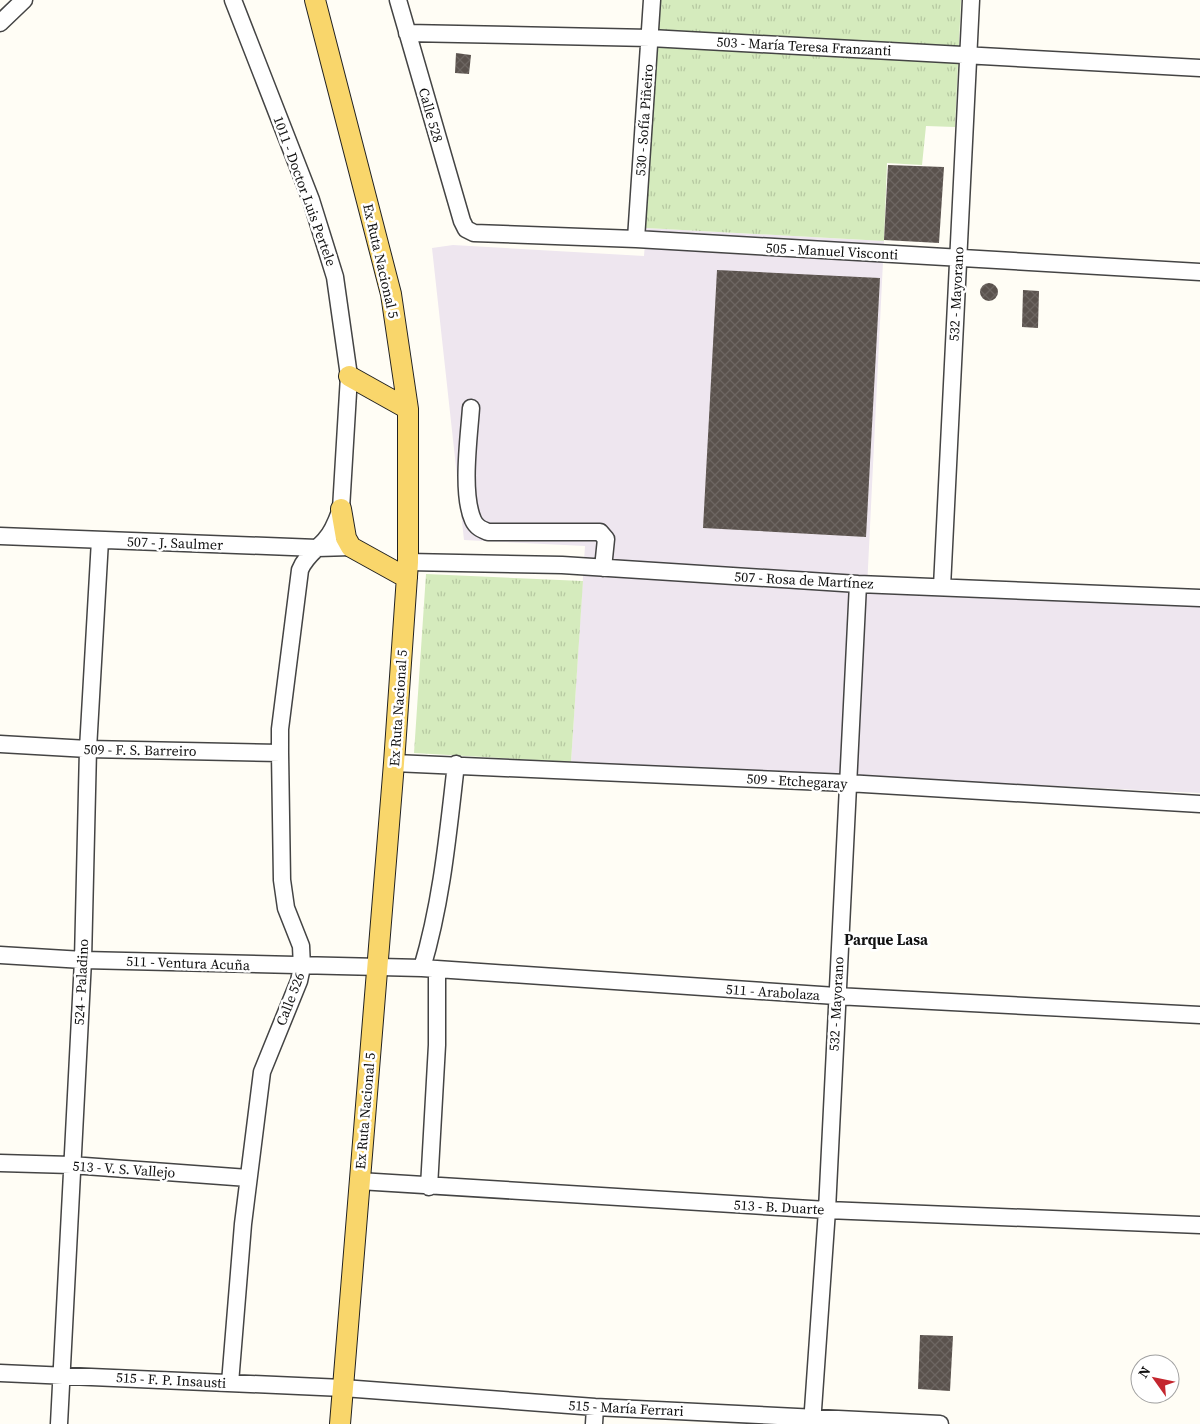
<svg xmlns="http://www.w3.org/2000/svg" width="1200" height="1424" viewBox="0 0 1200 1424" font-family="'Source Serif 4',serif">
  <defs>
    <pattern id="grass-tufts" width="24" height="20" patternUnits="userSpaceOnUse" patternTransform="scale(1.25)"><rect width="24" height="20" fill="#d5ebbd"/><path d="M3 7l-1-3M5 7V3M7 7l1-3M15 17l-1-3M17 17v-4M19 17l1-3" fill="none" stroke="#b6c8a1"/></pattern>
    <pattern id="building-cross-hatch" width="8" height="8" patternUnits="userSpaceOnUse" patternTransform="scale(1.25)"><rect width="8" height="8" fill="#5a524d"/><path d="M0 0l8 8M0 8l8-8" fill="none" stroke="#6d6662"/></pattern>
  </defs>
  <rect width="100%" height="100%" fill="#fffdf5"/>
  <path fill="#eee6ef" d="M646,228l238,13 -17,347 333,17v188l-629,-31 14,-216 -121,-6 -32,-292 21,-3 191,11z"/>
  <path fill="url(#grass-tufts)" d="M658,0h303l-6,127 -29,-1 -4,39 -35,-2 -3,78 -238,-13z
    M426,574l157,7 -12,181 -157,-9z"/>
  <path fill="url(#building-cross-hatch)" d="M456,53l15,2 -2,19 -14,-1z
    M888,165l56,2 -5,76 -55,-3z
    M717,270l163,8 -14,259 -163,-9z
    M980 292a9 9 0 1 1 18 0a9 9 0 1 1-18 0Z
    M1023,290l16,1 -1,37 -16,-1z
    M920,1335l33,1 -3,55 -32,-2z"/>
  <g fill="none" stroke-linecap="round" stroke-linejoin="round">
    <defs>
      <path id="minor" d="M398,0l64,221 4,8 8,4 162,6 564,33
        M0,23l24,-23
        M407,33l243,5 550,30
        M636,239l16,-239
        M471,408c-2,29 -10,85 2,112 3,7 8,9 15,12h112l6,7 -3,29
        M0,536l317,12 34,-1
        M408,562l154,3 296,19 342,14
        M942,587l29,-587
        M0,744l88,5 192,4
        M394,763l453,20 353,21
        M0,955l83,5 339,8 414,28 364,19
        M422,968c20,-67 26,-135 34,-204
        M0,1163l71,2 177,13
        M359,1181l468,29 373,15
        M429,1187l8,-142v-76
        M0,1373l343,15 252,19 345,17
        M230,1383l13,-159 19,-152 37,-91 3,-14 -1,-21 -15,-38 -4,-28 -2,-127v-24l20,-159c5,-13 16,-20 25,-30 8,-8 12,-20 16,-31l8,-133 -14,-99 -24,-77 -78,-200
        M59,1424l24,-464 5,-211 12,-209
        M594,1424l1,-17
        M812,1424l15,-214 31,-626"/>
      <path id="major" d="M315,0l76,294 17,115v153l-14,201 -54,661
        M349,376l59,33
        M341,509l5,29 5,9 56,31"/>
    </defs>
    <use href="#minor" stroke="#444" stroke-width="19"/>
    <use href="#major" stroke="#222" stroke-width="22"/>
    <use href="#minor" stroke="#fff" stroke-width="16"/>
    <use href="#major" stroke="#f9d66b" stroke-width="20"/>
  </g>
  <g text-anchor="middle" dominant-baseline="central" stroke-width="5" stroke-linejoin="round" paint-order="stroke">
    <g font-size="14" fill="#111" stroke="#fff">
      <text transform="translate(804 46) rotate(3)">503 - María Teresa Franzanti</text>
      <text transform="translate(431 115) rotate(74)">Calle 528</text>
      <text transform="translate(644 120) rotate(-86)">530 - Sofía Piñeiro</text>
      <text transform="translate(305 191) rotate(70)">1011 - Doctor Luis Pertele</text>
      <text transform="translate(832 251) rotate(3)">505 - Manuel Visconti</text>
      <text transform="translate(381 261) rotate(77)">Ex Ruta Nacional 5</text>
      <text transform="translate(956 294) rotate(-87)">532 - Mayorano</text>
      <text transform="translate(175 543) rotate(2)">507 - J. Saulmer</text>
      <text transform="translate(804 580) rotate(3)">507 - Rosa de Martínez</text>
      <text transform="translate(398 708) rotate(-86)">Ex Ruta Nacional 5</text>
      <text transform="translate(140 750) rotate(1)">509 - F. S. Barreiro</text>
      <text transform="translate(797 781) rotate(3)">509 - Etchegaray</text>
      <text transform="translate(188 963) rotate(2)">511 - Ventura Acuña</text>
      <text transform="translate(81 982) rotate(-87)">524 - Paladino</text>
      <text transform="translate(773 992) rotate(4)">511 - Arabolaza</text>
      <text transform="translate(290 999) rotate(-69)">Calle 526</text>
      <text transform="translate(836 1004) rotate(-87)">532 - Mayorano</text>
      <text transform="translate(365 1111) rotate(-85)">Ex Ruta Nacional 5</text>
      <text transform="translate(124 1169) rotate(4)">513 - V. S. Vallejo</text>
      <text transform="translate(779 1207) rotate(3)">513 - B. Duarte</text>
      <text transform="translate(171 1380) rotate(3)">515 - F. P. Insausti</text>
      <text transform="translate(626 1408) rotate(3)">515 - María Ferrari</text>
    </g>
    <g font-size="15" font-weight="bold" fill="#111" stroke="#fff">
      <text x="886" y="939">Parque Lasa</text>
    </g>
  </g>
  <g transform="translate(1155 1379) rotate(303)"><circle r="24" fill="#ffffff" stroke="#a0a0a0"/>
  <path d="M0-4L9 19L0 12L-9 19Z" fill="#c4262e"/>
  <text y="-8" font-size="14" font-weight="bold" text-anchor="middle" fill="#111111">N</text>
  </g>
</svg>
